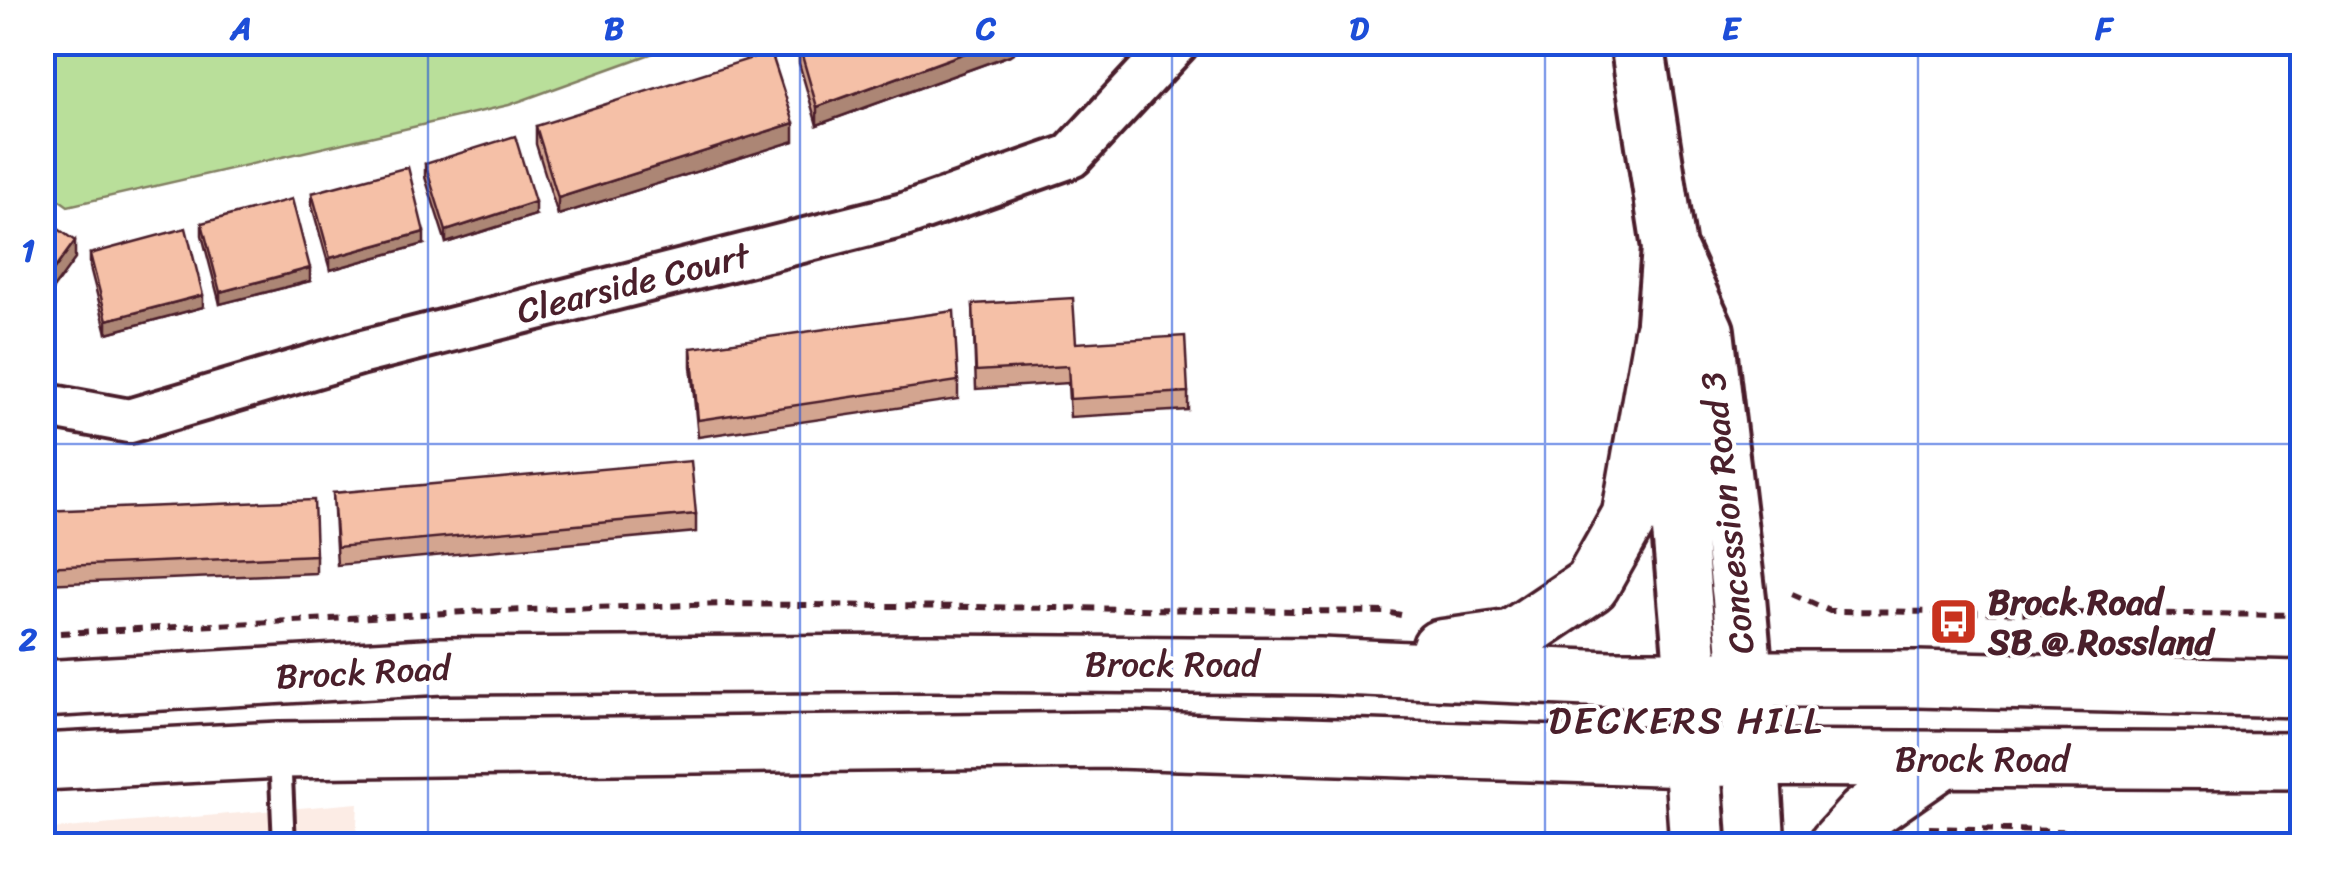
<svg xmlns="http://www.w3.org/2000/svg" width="2345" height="888" viewBox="0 0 2345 888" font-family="Sriracha,sans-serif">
  <rect width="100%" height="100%" fill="#fff"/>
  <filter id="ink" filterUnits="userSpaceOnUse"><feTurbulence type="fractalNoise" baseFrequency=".01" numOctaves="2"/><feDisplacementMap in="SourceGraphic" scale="20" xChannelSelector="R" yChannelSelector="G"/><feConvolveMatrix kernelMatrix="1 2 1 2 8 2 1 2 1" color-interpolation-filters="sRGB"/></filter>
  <g filter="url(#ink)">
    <path fill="#fcece5" d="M358,803l-2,42 -313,1v-16z"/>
    <path fill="#b9df9a" stroke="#827f62" stroke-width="2.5" d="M43,42h638v1l-172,62 -441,101 -25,-18z"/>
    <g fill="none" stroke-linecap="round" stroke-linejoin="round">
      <defs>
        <path id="service" d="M280,753l4,93"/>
        <path id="minor" d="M42,405l87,16 230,-68 545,-138 167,-59 106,-114"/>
        <path id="tertiary" d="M1637,42l32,206 -7,86 30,345
          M1672,254l35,77 32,267 7,80"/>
        <path id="secondary" d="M1440,648l72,-10 79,-53 39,-69 32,-182
          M1746,678l11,168
          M1692,679v79l6,88
          M42,689l400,-23 488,-3 390,3 290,13h307l385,10
          M42,762l238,-12 835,-10 577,18 610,3
          M1836,846l28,-31 80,-56"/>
      </defs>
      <use href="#service" stroke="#4a1f2b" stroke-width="28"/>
      <use href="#minor" stroke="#4a1f2b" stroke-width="50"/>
      <use href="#tertiary" stroke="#4a1f2b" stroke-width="60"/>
      <use href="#secondary" stroke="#4a1f2b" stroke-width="62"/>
      <path stroke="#4a1f2b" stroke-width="6" stroke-dasharray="10 8" stroke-linecap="butt" d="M1792,594l38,17 472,4
        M42,634l423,-22 259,-8 661,8 21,4
        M1929,828l373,9"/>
      <use href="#service" stroke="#fff" stroke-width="20"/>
      <use href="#minor" stroke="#fff" stroke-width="42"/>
      <use href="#tertiary" stroke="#fff" stroke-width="52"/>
      <use href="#secondary" stroke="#fff" stroke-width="55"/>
    </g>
    <path fill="#d3a590" stroke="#4a1f2b" stroke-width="2.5" d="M799,45l211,10 -193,70 -18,-62z
      M536,126l258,15 -236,74 -22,-71z
      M425,164l110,51 -89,28 -21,-66z
      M312,193l112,51 -94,26 -18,-64z
      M202,223l108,58 -90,23 -18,-69z
      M90,254l113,53 -96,26 -17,-66z
      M973,304l103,39 112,49v18l-118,7 -2,-34 -92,6z
      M691,348l267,33v18l-260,38 -7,-71z
      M333,493l363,21v18l-359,33z
      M42,511l274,44v18l-274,11z"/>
    <path fill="#ac8675" stroke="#4a1f2b" stroke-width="2.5" d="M995,42h35l-20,13 -193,70v-18z
      M794,123v18l-236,74v-17z
      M535,202v13l-89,28v-12z
      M424,232v12l-94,26v-12z
      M75,241v18l-33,45v-18z
      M310,268v13l-90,23v-12z
      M203,295v12l-96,26v-13z"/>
    <path fill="#f5c0a7" stroke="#4a1f2b" stroke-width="2.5" d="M809,42h186l-178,65 -18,-62z
      M771,52l23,71 -236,75 -22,-72z
      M515,136l20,66 -89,29 -21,-67z
      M408,167l16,65 -94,26 -18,-65z
      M292,199l18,69 -90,24 -18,-69z
      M42,217l33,24 -33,45z
      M186,228l17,67 -96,25 -17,-66z
      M1073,298l3,45 109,-7 3,56 -118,7 -2,-33 -92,5 -3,-67z
      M954,311l4,70 -260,39 -7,-72z
      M691,461l5,53 -359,33 -4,-54z
      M314,500l2,55 -274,12v-56z"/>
  </g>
  <path fill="none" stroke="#1d4ed8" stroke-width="2.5" stroke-opacity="0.55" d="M428,42v804M800,42v804M1172,42v804M1545,42v804M1918,42v804M42,444h2260"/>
  <defs>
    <symbol id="bus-square" viewBox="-11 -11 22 22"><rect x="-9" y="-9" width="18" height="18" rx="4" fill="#c8321e" stroke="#fff"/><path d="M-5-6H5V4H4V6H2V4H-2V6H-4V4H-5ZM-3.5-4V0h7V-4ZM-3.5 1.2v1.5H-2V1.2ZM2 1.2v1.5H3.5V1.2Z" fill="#fff"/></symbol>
  </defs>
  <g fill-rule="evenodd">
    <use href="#bus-square" x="1926" y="594" width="55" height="55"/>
  </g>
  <g text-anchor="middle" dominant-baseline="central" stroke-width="8" stroke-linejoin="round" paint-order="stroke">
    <g font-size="35" fill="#4a1f2b" stroke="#fff">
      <text transform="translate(633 283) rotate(-14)">Clearside Court</text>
      <text transform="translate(1727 513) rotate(-96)">Concession Road 3</text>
      <text x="1172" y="664">Brock Road</text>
      <text transform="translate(363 672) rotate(-3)">Brock Road</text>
      <text x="1982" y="759">Brock Road</text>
    </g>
    <g font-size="35" font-weight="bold" fill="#4a1f2b" stroke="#fff" text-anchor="start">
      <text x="1988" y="602">Brock Road<tspan x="1988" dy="40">SB @ Rossland</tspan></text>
    </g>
    <g font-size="38" letter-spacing="2.5" fill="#4a1f2b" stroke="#fff">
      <text x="1686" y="720">DECKERS HILL</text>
    </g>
  </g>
  <rect width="2345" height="888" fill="none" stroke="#fff" stroke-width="110"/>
  <rect x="55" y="55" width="2235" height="778" fill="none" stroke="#1d4ed8" stroke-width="4"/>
  <g font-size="32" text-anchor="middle" font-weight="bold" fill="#1d4ed8">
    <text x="241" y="39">A</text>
    <text x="614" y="39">B</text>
    <text x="986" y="39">C</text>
    <text x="1359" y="39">D</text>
    <text x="1731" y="39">E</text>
    <text x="2104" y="39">F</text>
    <text x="28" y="261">1</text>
    <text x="28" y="650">2</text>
  </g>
</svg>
